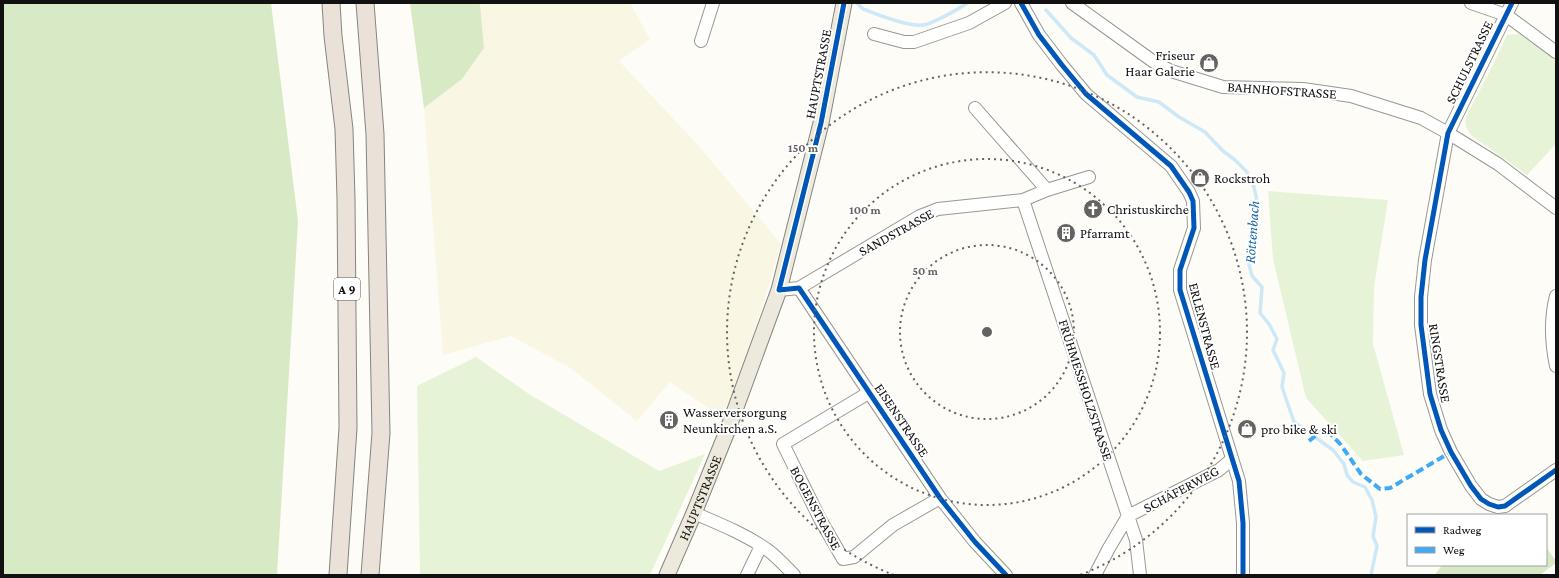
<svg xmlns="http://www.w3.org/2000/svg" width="1559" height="578" viewBox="0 0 1559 578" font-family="'Crimson Pro',serif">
  <rect width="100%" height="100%" fill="#fdfcf7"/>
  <path fill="#f9f7e4" d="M478,3h152l20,36 -31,22 79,84 83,99 -23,77 -16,49 -16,37 -12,5 -44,-30 -33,39 -65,-52 -61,-33 -68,19 -19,-247 38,-29 22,-31z"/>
  <path fill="#e7f3d7" d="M1520,34l36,26v84l-29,31 -55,-39c-5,-6 -8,-11 -6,-19l27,-52 14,-30z
    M1268,191l120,9 -14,87 -1,57 31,111 -41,6 -57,-63 -33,-139z
    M476,357l53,37 130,77 46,-17 -55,121h-230l-3,-189z"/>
  <path fill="#d8eac5" d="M3,3h268l27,218 -21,354h-274z
    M410,3h68l2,2 4,43 -22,31 -38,29z
    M1546,547l10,14v2l-16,12h-105l7,-10h104z"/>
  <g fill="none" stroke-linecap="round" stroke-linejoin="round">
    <path stroke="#cde8f7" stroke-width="3.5" d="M857,3l6,6c14,5 45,18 60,16 9,-1 36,-16 44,-22
      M1046,10l25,28 23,17 13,20 30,22 22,5 20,15 26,15 18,19 12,9 12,12 7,15 3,14 -6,19 4,23 -5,8 -1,13 3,12 10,11 -2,26 9,11 8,15 -4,11 11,23 -2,14 12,35 39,28 11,14 3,11 6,7 12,5 7,13 4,17 -3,19 4,10 -6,29"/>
    <defs>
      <path id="minor" d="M1021,3l18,32 23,30 24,29 85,72 18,26 4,9 1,27 -14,42v20l59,191 4,42v52
        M1072,3l82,59 17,9 52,16 80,2 48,7 70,22 27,15 50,31 58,44
        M1471,3l35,12 50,37
        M1512,3l-64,130 -23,127 -4,37v28l9,69 11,36 10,22 20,34 10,13 8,5 9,3 7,-1 51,-36
        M874,34l30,8h10l55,-19 36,-20
        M701,41l12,-38
        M975,108l72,82
        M1023,200l105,316 -19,32 -14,27
        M799,288l121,-72 18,-7 85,-9 24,-10 42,-13
        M779,290l20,-2 141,210 35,44 31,33
        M1556,296c-6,23 -5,46 0,70
        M870,392l-87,52 37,75 23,40 11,-2 39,-32 47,-27
        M694,513c26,11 53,22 75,38 9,7 17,16 25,24
        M747,575l14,-29
        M1140,575l-4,-35 -8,-24 91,-46 13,-11"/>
      <g id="major">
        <path id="s1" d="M667,575l27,-62 34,-84 51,-139 42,-167 23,-120"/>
      </g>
      <path id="highway" d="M331,3l2,33 11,93 2,70 2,229 -10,147
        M365,3l10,131 6,299 -11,142"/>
    </defs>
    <use href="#minor" stroke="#979795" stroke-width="14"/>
    <use href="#major" stroke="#858482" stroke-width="17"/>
    <use href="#highway" stroke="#858482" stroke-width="19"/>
    <use href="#minor" stroke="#fffffe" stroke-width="12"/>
    <use href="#major" stroke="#ede9dc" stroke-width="15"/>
    <use href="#highway" stroke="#eae1d8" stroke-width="17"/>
    <path stroke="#3fa9f5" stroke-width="4" stroke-dasharray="8 4" stroke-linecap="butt" d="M1309,441l16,-13 16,17 20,29 19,15 10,-1 61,-36"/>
    <defs>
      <path id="cycleway" d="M844,3l-23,120 -42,167 20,-2 141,210 35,44 31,33
        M1021,3l18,32 23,30 24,29 85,72 18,26 4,9 1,27 -14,42v20l59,191 4,42v52
        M1512,3l-64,130 -23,127 -4,37v28l9,69 11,36 10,22 20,34 10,13 8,5 9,3 7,-1 51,-36"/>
    </defs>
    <use href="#cycleway" stroke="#fff" stroke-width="8"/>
    <use href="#cycleway" stroke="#0057b8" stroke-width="5"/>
  </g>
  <g fill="none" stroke="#646362" stroke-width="2" stroke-dasharray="2 4">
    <circle cx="987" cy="332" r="87"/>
    <circle cx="987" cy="332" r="173"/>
    <path d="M894 575A260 260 0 1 1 1080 575"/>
  </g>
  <defs>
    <symbol id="shop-disc" viewBox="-11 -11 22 22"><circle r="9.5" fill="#646362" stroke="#fff"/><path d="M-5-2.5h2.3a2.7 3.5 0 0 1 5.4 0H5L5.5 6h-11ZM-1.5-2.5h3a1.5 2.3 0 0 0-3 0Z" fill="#fff"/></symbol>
    <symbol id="church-disc" viewBox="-11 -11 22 22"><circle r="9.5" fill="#646362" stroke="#fff"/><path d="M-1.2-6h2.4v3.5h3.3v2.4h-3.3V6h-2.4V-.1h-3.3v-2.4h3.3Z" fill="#fff"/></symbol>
    <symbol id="building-disc" viewBox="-11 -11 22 22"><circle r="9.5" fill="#646362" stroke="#fff"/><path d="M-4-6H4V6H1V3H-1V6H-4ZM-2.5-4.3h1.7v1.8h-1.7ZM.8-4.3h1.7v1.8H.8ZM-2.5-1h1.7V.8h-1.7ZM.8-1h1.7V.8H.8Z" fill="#fff"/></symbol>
  </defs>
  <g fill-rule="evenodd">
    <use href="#shop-disc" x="1198" y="52" width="22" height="22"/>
    <use href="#shop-disc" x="1189" y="167" width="22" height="22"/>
    <use href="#church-disc" x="1082" y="198" width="22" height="22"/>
    <use href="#building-disc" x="1055" y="222" width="22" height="22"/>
    <use href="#building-disc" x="658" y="409" width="22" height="22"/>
    <use href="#shop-disc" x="1236" y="418" width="22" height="22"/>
  </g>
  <g text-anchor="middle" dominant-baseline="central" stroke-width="4" stroke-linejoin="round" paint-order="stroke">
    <rect fill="#fff" stroke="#585858" stroke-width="1" x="334" y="278" width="26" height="22" rx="3"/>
    <g font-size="13" font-weight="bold" fill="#111">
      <text x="347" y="289">A 9</text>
    </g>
    <g font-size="14" fill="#111" stroke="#fff" text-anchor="start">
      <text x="1195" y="55" text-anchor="end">Friseur<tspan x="1195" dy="16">Haar Galerie</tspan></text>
      <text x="1214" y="178">Rockstroh</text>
      <text x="1107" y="209">Christuskirche</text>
      <text x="1080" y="233">Pfarramt</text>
      <text x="683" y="412">Wasserversorgung<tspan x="683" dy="16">Neunkirchen a.S.</tspan></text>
      <text x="1261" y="429">pro bike &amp; ski</text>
    </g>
    <g font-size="14" fill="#111" stroke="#fff">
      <text transform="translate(1469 62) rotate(-64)">SCHULSTRASSE</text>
      <text transform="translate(818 74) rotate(-79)">HAUPTSTRASSE</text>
      <text transform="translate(1282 90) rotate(4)">BAHNHOFSTRASSE</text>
      <text transform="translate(896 232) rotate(-29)">SANDSTRASSE</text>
      <text transform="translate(1205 326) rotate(75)">ERLENSTRASSE</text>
      <text transform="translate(1440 363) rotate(81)">RINGSTRASSE</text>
      <text transform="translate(1086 390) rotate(72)">FRÜHMESSHOLZSTRASSE</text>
      <text transform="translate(902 420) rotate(56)">EISENSTRASSE</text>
      <text transform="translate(1181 489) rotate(-28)">SCHÄFERWEG</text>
      <text stroke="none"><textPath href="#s1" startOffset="84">HAUPTSTRASSE</textPath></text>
      <text transform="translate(816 508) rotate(62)">BOGENSTRASSE</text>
    </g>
    <g font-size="15" font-style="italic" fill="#1768a6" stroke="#fff">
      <text transform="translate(1252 232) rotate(-86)">Röttenbach</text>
    </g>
  </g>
  <circle cx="987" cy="332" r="6" fill="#646362" stroke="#fff" stroke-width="2"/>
  <g font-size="12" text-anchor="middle" font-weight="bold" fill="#646362" stroke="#fff" stroke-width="4" stroke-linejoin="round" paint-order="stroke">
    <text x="803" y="152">150 m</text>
    <text x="865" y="214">100 m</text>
    <text x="925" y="275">50 m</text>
  </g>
  <rect width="1559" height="578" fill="none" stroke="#111111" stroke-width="8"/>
  <rect x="1407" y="514" width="140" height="52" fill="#ffffff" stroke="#a0a0a0"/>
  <rect x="1415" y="527" width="20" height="6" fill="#0057b8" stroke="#a0a0a0"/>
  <text x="1443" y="534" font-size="12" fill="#111111">Radweg</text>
  <rect x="1415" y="547" width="20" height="6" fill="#3fa9f5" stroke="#a0a0a0"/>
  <text x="1443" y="554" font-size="12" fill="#111111">Weg</text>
</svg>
